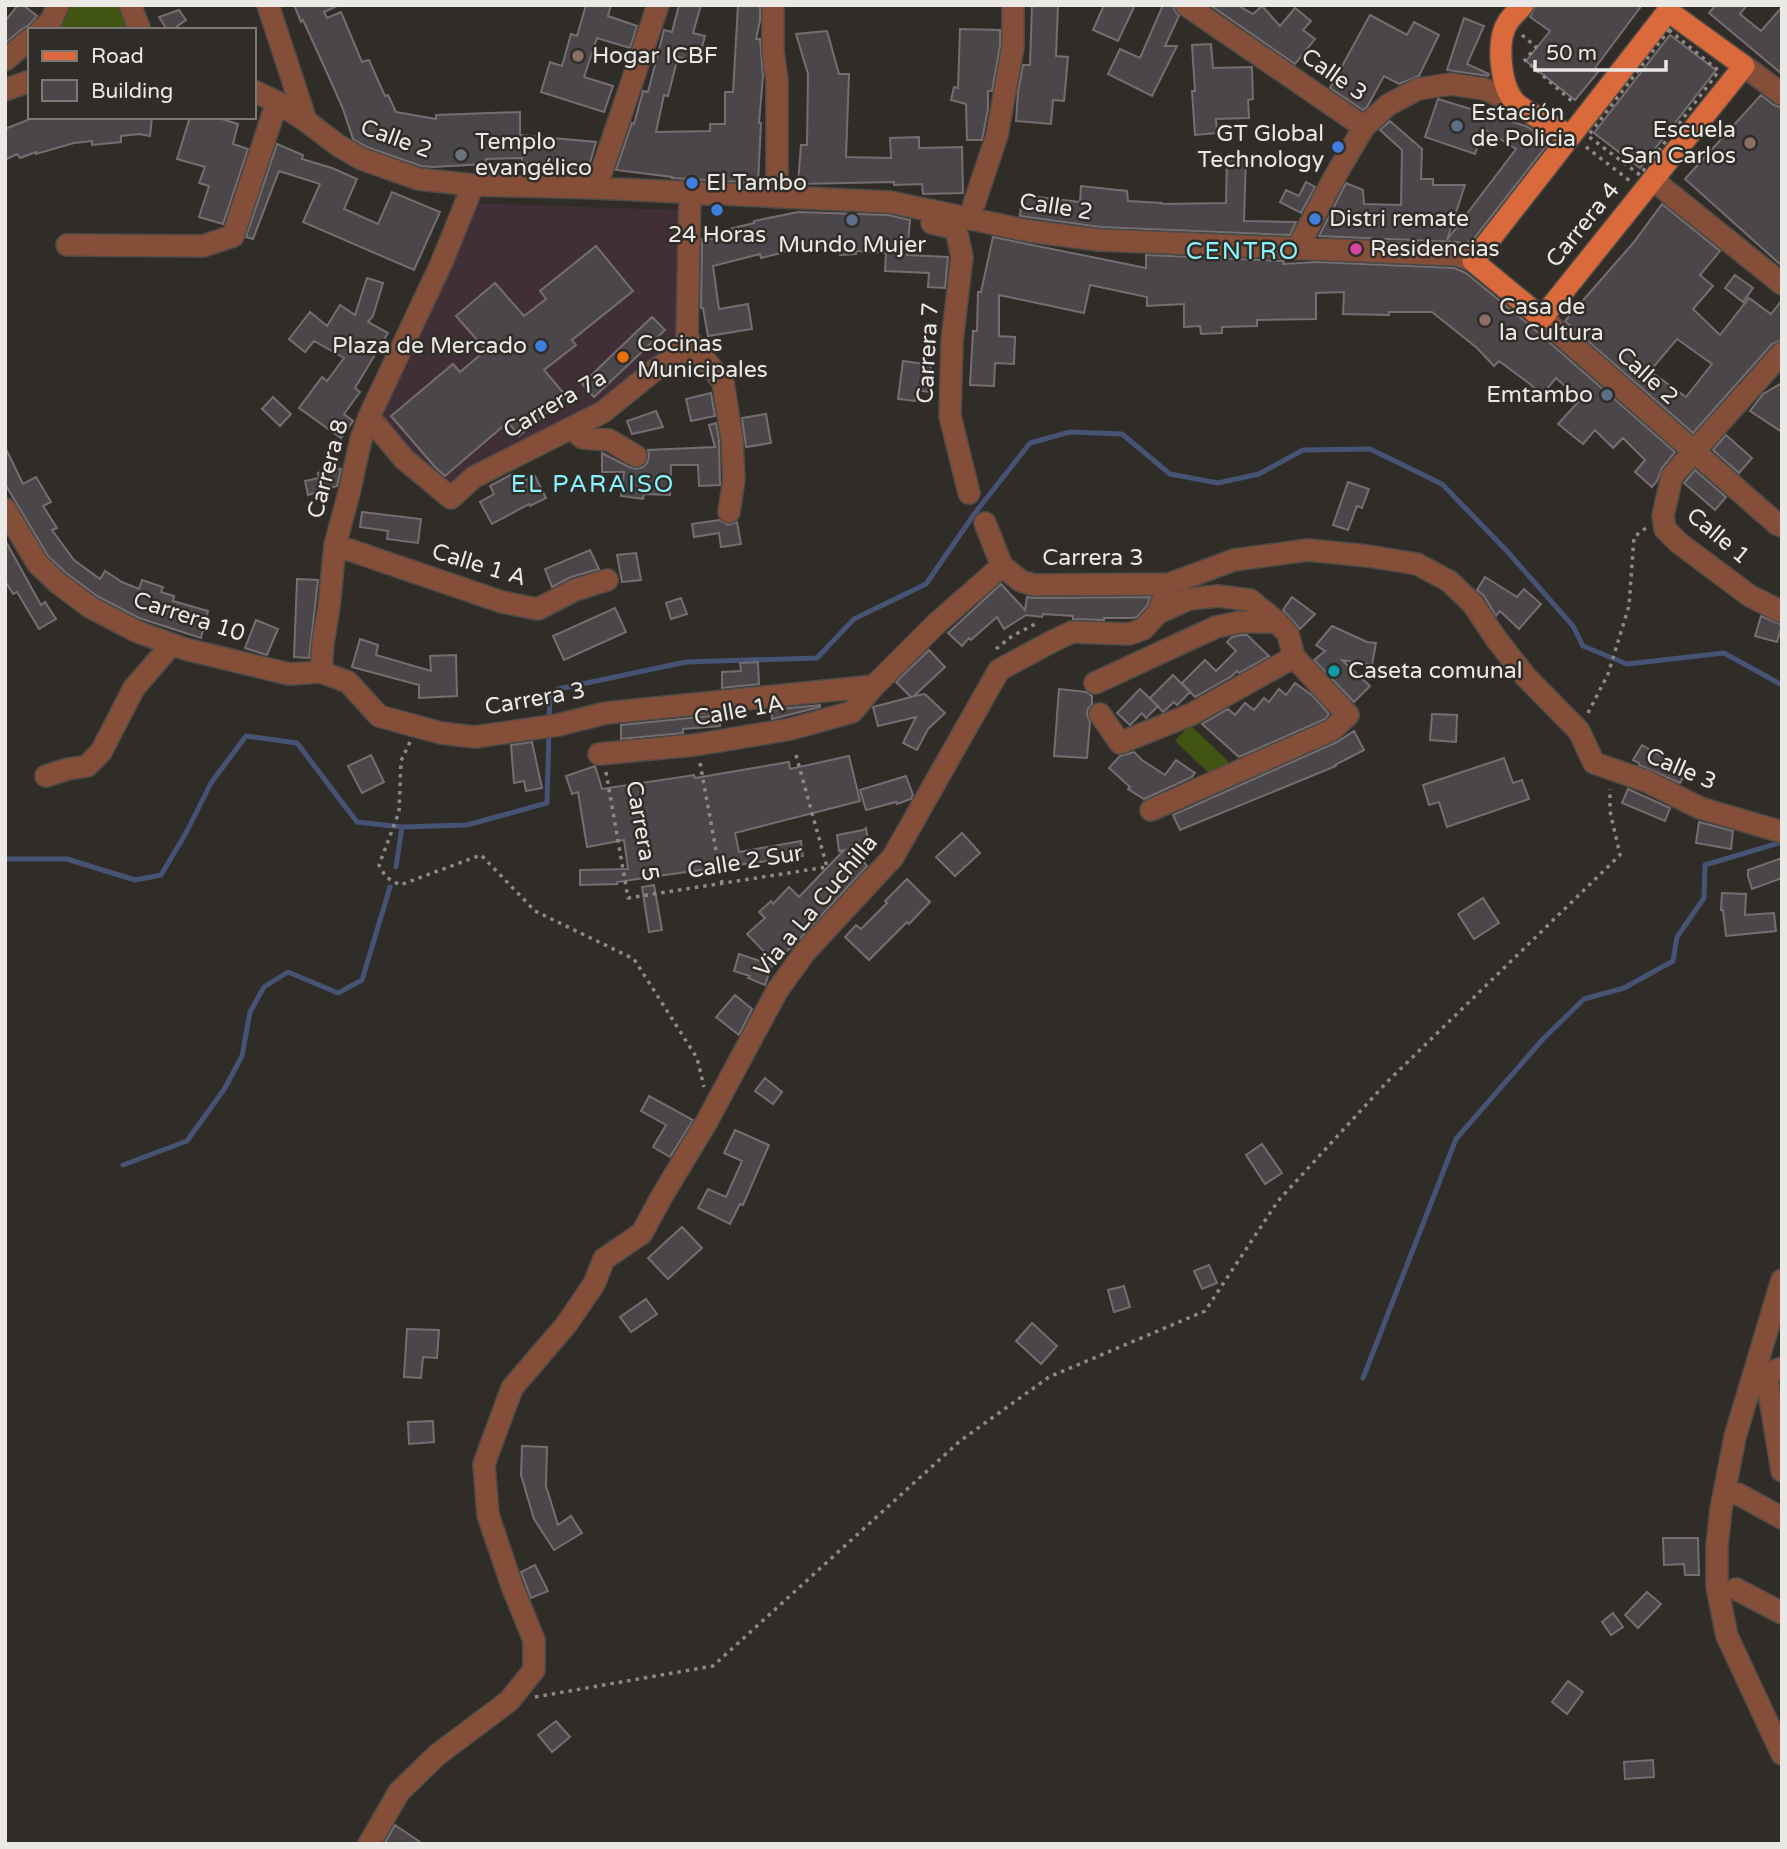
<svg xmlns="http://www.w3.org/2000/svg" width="1787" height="1849" viewBox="0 0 1787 1849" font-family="'Varela Round',sans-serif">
  <rect width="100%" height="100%" fill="#302d29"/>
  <path fill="#412f38" d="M460,203l219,7 -1,145 -227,143 -82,-81z"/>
  <path fill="#425412" d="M63,5h57l9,25h-79z
    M1190,725l39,37 -15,16 -39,-37z"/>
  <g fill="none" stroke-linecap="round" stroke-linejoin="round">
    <path stroke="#465375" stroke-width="5" d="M549,721l1,-23 8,-9 128,-27 131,-4 37,-39 72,-35 49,-71 55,-70 40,-11 52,2 48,40 48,9 41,-9 44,-24 67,-1 72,35 64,66 67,76 10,20 44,18 97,-11 58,32
      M5,859h62l68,21 26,-5 25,-42 25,-50 35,-47 51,7 60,79 45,5 65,-2 80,-22 2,-72
      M396,867l6,-40
      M123,1165l64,-24 38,-53 17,-32 8,-44 14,-25 24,-15 50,21 24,-13 28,-93
      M1363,1378l93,-239 87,-100 41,-40 40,-11 49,-27 4,-24 27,-39 1,-33 77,-23"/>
  </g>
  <path fill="#4b4649" stroke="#746e71" stroke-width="2" fill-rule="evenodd" d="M18,5h5l14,11 -9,10 -6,3 -17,14v-22z
    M294,5h45l-15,7 3,6 14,-6 21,50 7,-2 16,36 3,-1 8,17 40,7v-4l84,-3v23l76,7 -8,28 -66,-7v-5l-36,1v5l-53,3 -12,-1 -54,-19 -14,-8 -10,-30 -15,-34 -25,-55 -2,2z
    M586,5h25l-3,11 29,10 -7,22 -33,-10 -13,39 29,9 -9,26 -63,-20 9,-30 12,4 9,-32 6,2z
    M679,5h22l-8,28 12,3 -7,26 -20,-5 -10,39 -4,-1 -8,37 54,-1v-7h15v-32h8l5,-87h22v16l-4,18h4l3,37 -4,47h2l-3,60 -86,-5v-1l-56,-7 16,-47 2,1 9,-33 5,1 16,-62 8,2z
    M1032,5h26l-2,51 12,1 -4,44 -11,-1 -2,24 -35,-3 2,-29 5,-27h7z
    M1104,5h31l-17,36 -25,-11z
    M1163,5h10l2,6 4,5 -14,30h12l-25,50 -44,-22 12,-25 20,9z
    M1210,5h27l16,9 9,-8 18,20 15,-18 16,13 -8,9 12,9 -20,25z
    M1536,5h106l-47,63 4,3 -24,29 -49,-39 24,-30 -20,-14z
    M1716,5h31l-7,9 21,17 21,-24v67l-73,-61z
    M179,10l7,10 -14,10h-5l-8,-13z
    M1370,15l37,20 7,-13 25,13 -20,41 -20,8 -15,-8 -17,31 -4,3 -33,-22z
    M1464,18l20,8 -17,38 22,10 -1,2 -41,-6z
    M960,29l40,1v16l-8,45h-4v18l-6,31h-15l-1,-36 -15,-4 3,-13 4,1z
    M827,31l12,43h10l-3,83 45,1 -1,-20 29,-1v11l43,-1 1,46 -40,1 -1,-10 -28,1v-3l-96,2 3,-39h6l1,-71 -12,-40z
    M1670,35l46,35 -76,98 -46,-35z
    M1211,44l2,24 39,-1 1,32 -5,1 1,18 -33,1 1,14 -22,2 -3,-44h3l-3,-46z
    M1761,95l13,10 8,3v158l-97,-87z
    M1438,99l88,27 24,15 -78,100 -4,1 -2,3 -8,-3 -139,-6 27,-53 17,7 1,14 37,1 1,-55 -22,-20 10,-9 32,28 -1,30h12v6h32l-18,55 69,-91 -32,-20 -9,25 -50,-17z
    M35,117h117l-2,19 -11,-2 -18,2v6l-29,3v-4l-18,2 -38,11v-2l-16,6 -3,-4 -12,6v-31z
    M190,117h25l23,7 -5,20 15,5 -25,75 -24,-7 10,-31 -10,-3 6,-16 -28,-8z
    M277,144l26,11 -1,4 30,9 25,11 -13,30 34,15 14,-32 48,20 -26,58 -111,-48 17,-38 -41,-13 -26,68 -7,-2z
    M1227,157h19l-2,64 52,1 -6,13 -190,-8 -80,-11 2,-21 58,7 1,-16 46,5 1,10 34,2v1l64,-1z
    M1306,182l9,5 -14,26 -21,-11 6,-12 13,6z
    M1662,204l58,47 -20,24 13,11 -20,23 27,26 29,-37 22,16 11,-14v40l-10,4 -79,89 -128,-112 69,-79zM1677,339l35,25 -26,33 -36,-26z
    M798,212l90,3 22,5 -3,35 41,2 -3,31 -17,-1 1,-14 -44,-2 1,-18 -30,-2v3l-16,1v-6l-39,-1 -40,10 -1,-4 -47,12 6,43 29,-5 4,25 -44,7 -5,-28h-2v-3l1,-66h12l-1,-6 41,-10v-2z
    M993,237l153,31v-13l138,6 -1,3 35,-2 136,6 12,5 67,55 142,124 -13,16 -5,13 -5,6 -17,-15 10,-12 -22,-22 -10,10 -18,-18 -12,14 -25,-20 22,-24 -24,-22 -14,17 -12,-11 -31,-23 -5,5 -17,-18 -45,-36h-43v3l-46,-1 1,-22 -28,1v26l-59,1v6l-35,1v6l-21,1 -1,-8 -16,1v-23l-37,2v-9l-57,-12 -6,28 -85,-18v41l16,1 -1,27 -19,-1 -1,23 -24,-1 3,-54h4l1,-39h3z
    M596,246l37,45 -61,49 4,5 -32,25 22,26 -47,40 -11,-14 -63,54 -10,-9 -44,-51 62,-52 7,8 26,-22 -30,-34 39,-33 29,33 22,-17 -6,-8z
    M1735,275l18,13 -10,14 -18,-14z
    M367,278l16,5 -10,33 -5,6 20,11 -33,55 5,4 -16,22 9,7 -12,17 -42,-30 23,-31 5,4 17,-23 -30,-17 -9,11 -16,-13 21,-27 17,14 13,-21 15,10z
    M652,317l13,13 -71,67 -12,-13z
    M903,361l28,4 -1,6 3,1 -3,20 -14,-2 -1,11 -17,-2z
    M1782,383v49l-32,-21 13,-17z
    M711,393l4,23 -24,5 -5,-22z
    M273,397l18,17 -11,12 -18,-17z
    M656,411l7,16 -31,7 -5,-13z
    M766,414l5,29 -25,4 -4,-29z
    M716,423l3,17 1,45 -21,1 -1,-21h-27l-1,30 -26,-1 -1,5 -22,-3 3,-24h-22v-19l27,14 8,2 6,-2 4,-4 2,-6 -1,-7 67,-3 -6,-22z
    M1726,435l26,23 -13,15 -26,-23z
    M5,447l18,37 13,-7 15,25 -8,4 14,22 -5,2 22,30 26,19 5,-8 17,11 17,7 3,-9 21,7 -2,5 13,4 -1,5 35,10 -7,27 -62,-20 -42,-22 -31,-23 -18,-17 -43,-72z
    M335,468l6,1 -4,17 -29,9 -3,-14 14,-3 -1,-5z
    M1695,470l31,27 -11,13 -31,-27z
    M512,474l5,10 18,-8 11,22 -16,8 -1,-2 -37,20 -12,-22 14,-8 -4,-8z
    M1348,482l21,7 -7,19 -5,-2 -9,24 -15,-5z
    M362,512l59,7 -3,24 -31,-4 1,-8 -28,-4z
    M719,520l9,5 9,-3 4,22 -20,3 -2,-14 -25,4 -2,-13z
    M5,540l36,65 4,-3 11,17 -17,10 -22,-37 -4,2 -8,-13z
    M590,550l9,19 -28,8 -19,10 -7,-18z
    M636,553l5,27 -19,2 -5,-27z
    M1485,577l32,20 7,-8 17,15 -22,25 -19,-18 -4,5 -12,-20 -7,-6z
    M297,579l21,1 -9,78 -15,-1z
    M1001,584l24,26 2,-13 7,1 116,-1 -3,9 -10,11 -4,1h-29v2l-31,-1v-3l-30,-2 -1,3 -16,-2 -22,14 -7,-12 -26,23 -2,-2 -7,8 -14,-13z
    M1292,597l23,17 -15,15 -17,-19z
    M681,598l6,16 -16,5 -5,-16z
    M615,608l11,24 -62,28 -11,-24z
    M1761,616l21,9 -5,17 -22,-6z
    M256,620l22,9 -11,26 -22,-7z
    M1332,626l35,16 9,1 -4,22 -30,-5 28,26 -16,16 -40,-42 11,-9 -9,-6z
    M1241,635h6l22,21 -30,17 -2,-2 -5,5 -37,21 -13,-14 23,-23 11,11 20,-20 -9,-9 5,-5z
    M360,639l18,6 -2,10 55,16 -1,-15 26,-1 1,41 -38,2v-13l-67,-18z
    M929,650l16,17 -31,29 11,-2 20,19 -17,16 -11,21 -14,-7 13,-26 -38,9 -5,-19 38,-10 -15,-15z
    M758,662l1,22 -37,4v-16l19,-1 -1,-8z
    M1173,675l17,17 -13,13 -3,-3 -11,10 -13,-14z
    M1295,683l18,13 16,18 -4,5 -86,38 -37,-33 26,-15 7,6 10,-12 9,7 10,-12 5,4 10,-13 7,6z
    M1059,689l27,3 6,4v8l-4,5 -1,5 3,8 -3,36 -33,-2z
    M1140,689l18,17 -12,12 -4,-5 -12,12 -13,-12z
    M820,705v2l-48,12 -1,-9z
    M1432,714l25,1 -1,27 -26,-2z
    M720,715v11l-37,3v4l-62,6v-14z
    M1354,731l10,19 -29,15 1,1 -156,64 -7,-15 164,-73z
    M532,742l10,46 -16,3 -2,-10 -10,2 -3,-38z
    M1642,745l45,26 -7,12 -41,-18v-2l-6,-3z
    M1134,752l8,8 23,15 11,-15 19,13 -3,4 -48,22 -16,-10 2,-2 -21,-19 11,-12z
    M371,755l13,27 -22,11 -14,-27z
    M849,756l11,45 -125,32 4,19 62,-11 2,15 -138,19 -48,7v2l-37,1v-15l48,-1 -4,-29 -37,7 -9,-55 -6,2 -6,-18 29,-10 7,23 92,-14 1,3 94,-16 1,7z
    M1504,758l9,25 9,-3 7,19 -82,28 -8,-25 -10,3 -6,-20z
    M906,776l7,19 -2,4 -14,5 -1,-2 -30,8 -6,-20z
    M1628,789l42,19 -5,13 -43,-18z
    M1699,822l34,9 -2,18 -35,-6z
    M866,828l3,19 -15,2 13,17 -72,78 -21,18 -27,-28 18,-16 -6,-6 12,-11 2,3 16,-17 10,10 45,-47 -5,1 -2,-16 26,-5z
    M962,833l18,20 -25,23 -19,-19z
    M1782,858v20l-30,11 -4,-13v-6z
    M907,879l23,23 -21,22 -2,-2 -38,38 -24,-23 11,-12 5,4 26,-26 -2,-2z
    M654,885l8,45 -13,2 -7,-45z
    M1722,893l24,1 -1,21 29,-2 2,18 -50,5 -3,-26h-2z
    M1483,898l16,25 -25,16 -16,-25z
    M739,954l33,11 -7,20 -17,-7 2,-2 -16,-5z
    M735,995l17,14 -13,26 -23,-18z
    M765,1078l17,14 -9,12 -18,-13z
    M649,1096l44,24 -23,37 -17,-10 13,-22 -25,-14z
    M735,1130l34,15 -26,60 -3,-1 -10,20 -32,-16 10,-19 18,8 16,-36 -18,-8z
    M1262,1144l20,29 -17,11 -19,-29z
    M682,1227l20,21 -34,31 -20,-21z
    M1209,1265l8,18 -15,6 -8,-18z
    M1124,1286l6,21 -16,5 -6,-22z
    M646,1299l11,15 -26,18 -11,-15z
    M1032,1323l25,23 -16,18 -25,-23z
    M407,1329l32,1 -2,28 -14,-1 -2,21 -17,-1z
    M433,1421l1,21 -25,2 -1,-22z
    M522,1446l25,1 -1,39 12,39 13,-9 11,17 -28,17 -20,-31 -13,-44z
    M1663,1538h35l1,37h-14l-1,-11 -20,1z
    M535,1565l13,26 -17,7 -10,-26z
    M1647,1592l14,12 -23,24 -13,-13z
    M1613,1613l10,14 -12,8 -9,-13z
    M1568,1681l15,11 -16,22 -15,-12z
    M556,1721l14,16 -18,15 -14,-17z
    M1653,1760l1,17 -29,2 -1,-17z
    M395,1825l28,19h-39z"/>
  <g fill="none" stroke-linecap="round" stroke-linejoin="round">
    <defs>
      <path id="minor" d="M130,5l10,25
        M268,5l38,116
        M773,5v46l4,30v116
        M1186,5l178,122
        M41,30l10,-9 7,-16
        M5,60l25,-21
        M1744,66l38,28
        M5,90l25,-9
        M254,91l23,11 29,19 33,25 23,13 56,20 55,6 123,3 294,14 139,29 70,9 358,15 16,6
        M1653,180l129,104
        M473,185l-31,77 -73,155 -8,22 -12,54 -14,52 -6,62 -6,36 -2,29 27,10 31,34 62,17 34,4 83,-12 48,-12 268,-27 62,-62 66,-58 19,15 13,4 135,-1 65,-24 74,-10 60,6 49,8 32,17 24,23 24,36 29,37 53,54 15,32 52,18 54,27 82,24
        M596,188l62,-183
        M974,204l23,-69 16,-88v-42
        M932,223l24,6 6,28 -10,84 -2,75 19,77
        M67,245l136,1 30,-10 44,-134
        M1297,249l37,-71 30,-51 24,-22 30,-16 33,-5 33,5 30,13
        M1542,318l235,206 5,2
        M687,338l36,44 9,57 2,40 -5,33
        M1782,353l-110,123 -9,40 2,13 14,14 71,53 32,16
        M369,417l35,42 47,39 23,-21 129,-65 53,-43 22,-14 9,-17 3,-145
        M573,429l10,9 26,2 27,16
        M5,509l33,55 20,19 32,24 48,25 47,17 104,25 32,-2
        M985,523l17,43
        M335,545l167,57 36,7 37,-19 32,-10
        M1158,613l31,-14 29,-3 32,4 27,22
        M1095,683l121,-56 24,-5h37l11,12 6,23 54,58 -16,15 -181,80
        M1100,714l20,29 72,-29 102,-57
        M599,754l96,-9 96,-16 61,-17 22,-26
        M46,776l22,-7 19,-3 14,-14 33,-64 38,-44
        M1782,1280l-47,157 -14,72 -4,37v41l10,49 55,118
        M1782,1368l-16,6 16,97
        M1738,1494l44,24
        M1736,1589l46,24
        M369,1844l30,-52 38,-37 72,-54 25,-31v-30l-22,-54 -24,-71 -4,-51 28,-76 54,-63 28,-41 10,-25 38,-26 20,-37 44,-73 71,-132 28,-39 88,-95 106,-187 52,-28 21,-10 57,2 14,-5 15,-16 11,-29"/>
      <path id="major" d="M1523,5c-5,6 -11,11 -15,17 -12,18 -8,62 6,79 6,8 45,28 56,35
        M1668,11l76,55 -202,252 -69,-57z"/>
    </defs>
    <use href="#minor" stroke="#4e4b47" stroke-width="24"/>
    <use href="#major" stroke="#4e4b47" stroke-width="24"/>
    <path stroke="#8c8986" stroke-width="3.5" stroke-dasharray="3.5 5" stroke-linecap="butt" d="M1669,30l50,41 -79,104 -52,-39z
      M1522,35l14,12 -11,13 49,43
      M1586,147l44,34
      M996,649l16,-13 27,-14
      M1588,713l20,-39 21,-68 5,-69 12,-9
      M410,742l-9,19 -2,51 -20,53 7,12 14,8 81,-30 54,56 99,48 63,99 7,29
      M700,763l22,120
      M606,772l22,126 199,-31 -31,-112
      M535,1697l178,-31 247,-225 89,-64 156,-66 73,-110 109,-119 233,-227 -10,-44v-22"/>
    <use href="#minor" stroke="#854e39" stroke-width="21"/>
    <use href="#major" stroke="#da693b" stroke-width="21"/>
  </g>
  <g fill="#8d6e63" stroke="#302d29" stroke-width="2.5">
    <circle cx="578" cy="56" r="7"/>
    <circle cx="1750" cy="143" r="7"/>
    <circle cx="1485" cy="320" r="7"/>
  </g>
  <g fill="#5c6f8a" stroke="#302d29" stroke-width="2.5">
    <circle cx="1457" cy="126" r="7"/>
    <circle cx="852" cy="220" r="7"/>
    <circle cx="1607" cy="395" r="7"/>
  </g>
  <g fill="#3f7fe0" stroke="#302d29" stroke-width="2.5">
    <circle cx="1338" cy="147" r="7"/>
    <circle cx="692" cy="183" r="7"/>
    <circle cx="717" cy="210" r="7"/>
    <circle cx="1315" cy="219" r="7"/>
    <circle cx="541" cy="346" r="7"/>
  </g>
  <circle fill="#6b7280" stroke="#302d29" stroke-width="2.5" cx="461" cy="155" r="7"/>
  <circle fill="#d1479c" stroke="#302d29" stroke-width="2.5" cx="1356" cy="249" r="7"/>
  <circle fill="#e8710a" stroke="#302d29" stroke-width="2.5" cx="623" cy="357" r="7"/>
  <circle fill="#0f9aa8" stroke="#302d29" stroke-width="2.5" cx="1334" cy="671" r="7"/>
  <g text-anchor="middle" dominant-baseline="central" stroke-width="5" stroke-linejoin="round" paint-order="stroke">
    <g font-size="23" fill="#ebe9e6" stroke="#302d29" text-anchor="start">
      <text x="592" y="56">Hogar ICBF</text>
      <text x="1471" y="113">Estación<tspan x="1471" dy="26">de Policia</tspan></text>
      <text x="1736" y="130" text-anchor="end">Escuela<tspan x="1736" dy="26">San Carlos</tspan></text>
      <text x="1324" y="134" text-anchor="end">GT Global<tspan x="1324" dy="26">Technology</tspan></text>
      <text x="475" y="142">Templo<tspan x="475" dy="26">evangélico</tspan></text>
      <text x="706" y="183">El Tambo</text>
      <text x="1329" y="219">Distri remate</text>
      <text x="717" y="235" text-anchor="middle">24 Horas</text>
      <text x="852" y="245" text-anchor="middle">Mundo Mujer</text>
      <text x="1370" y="249">Residencias</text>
      <text x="1499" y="307">Casa de<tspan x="1499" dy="26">la Cultura</tspan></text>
      <text x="637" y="344">Cocinas<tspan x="637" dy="26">Municipales</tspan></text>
      <text x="527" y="346" text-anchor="end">Plaza de Mercado</text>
      <text x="1593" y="395" text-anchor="end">Emtambo</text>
      <text x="1348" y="671">Caseta comunal</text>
    </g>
    <g font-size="23" fill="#ebe9e6" stroke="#302d29">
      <text transform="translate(1334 75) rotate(35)">Calle 3</text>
      <text transform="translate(396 139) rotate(20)">Calle 2</text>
      <text transform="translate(1056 207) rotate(9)">Calle 2</text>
      <text transform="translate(1583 225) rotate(-51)">Carrera 4</text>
      <text transform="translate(928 353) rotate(-87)">Carrera 7</text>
      <text transform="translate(1647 376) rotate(42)">Calle 2</text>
      <text transform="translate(555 404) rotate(-30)">Carrera 7a</text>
      <text transform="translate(328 469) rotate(-75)">Carrera 8</text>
      <text transform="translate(1718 536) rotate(40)">Calle 1</text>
      <text x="1093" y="558">Carrera 3</text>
      <text transform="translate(479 565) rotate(17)">Calle 1 A</text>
      <text transform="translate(189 617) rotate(18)">Carrera 10</text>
      <text transform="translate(535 699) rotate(-10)">Carrera 3</text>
      <text transform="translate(739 711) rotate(-10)">Calle 1A</text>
      <text transform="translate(1681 769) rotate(23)">Calle 3</text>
      <text transform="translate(642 831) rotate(80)">Carrera 5</text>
      <text transform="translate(745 862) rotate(-9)">Calle 2 Sur</text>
      <text transform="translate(816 906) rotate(-50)">Via a La Cuchilla</text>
    </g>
    <g font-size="24" letter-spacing="2" fill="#89f4fd" stroke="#302d29">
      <text x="1243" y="251">CENTRO</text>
      <text x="593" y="484">EL PARAISO</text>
    </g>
  </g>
  <rect width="1787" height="1849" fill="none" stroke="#ebe9e6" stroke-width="14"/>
  <rect x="28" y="28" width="228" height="91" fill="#302d29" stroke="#7b7875" stroke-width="2"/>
  <rect x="42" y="51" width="35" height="10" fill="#da693b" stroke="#7b7875" stroke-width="2"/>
  <text x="91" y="63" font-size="21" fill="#ebe9e6">Road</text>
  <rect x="42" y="80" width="35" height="21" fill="#4b4649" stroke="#7b7875" stroke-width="2"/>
  <text x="91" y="98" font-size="21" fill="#ebe9e6">Building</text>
  <path d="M1535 60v10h131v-10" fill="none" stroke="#ebe9e6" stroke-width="3.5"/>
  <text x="1546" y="60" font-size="21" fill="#ebe9e6" stroke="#302d29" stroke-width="5" paint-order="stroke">50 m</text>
</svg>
